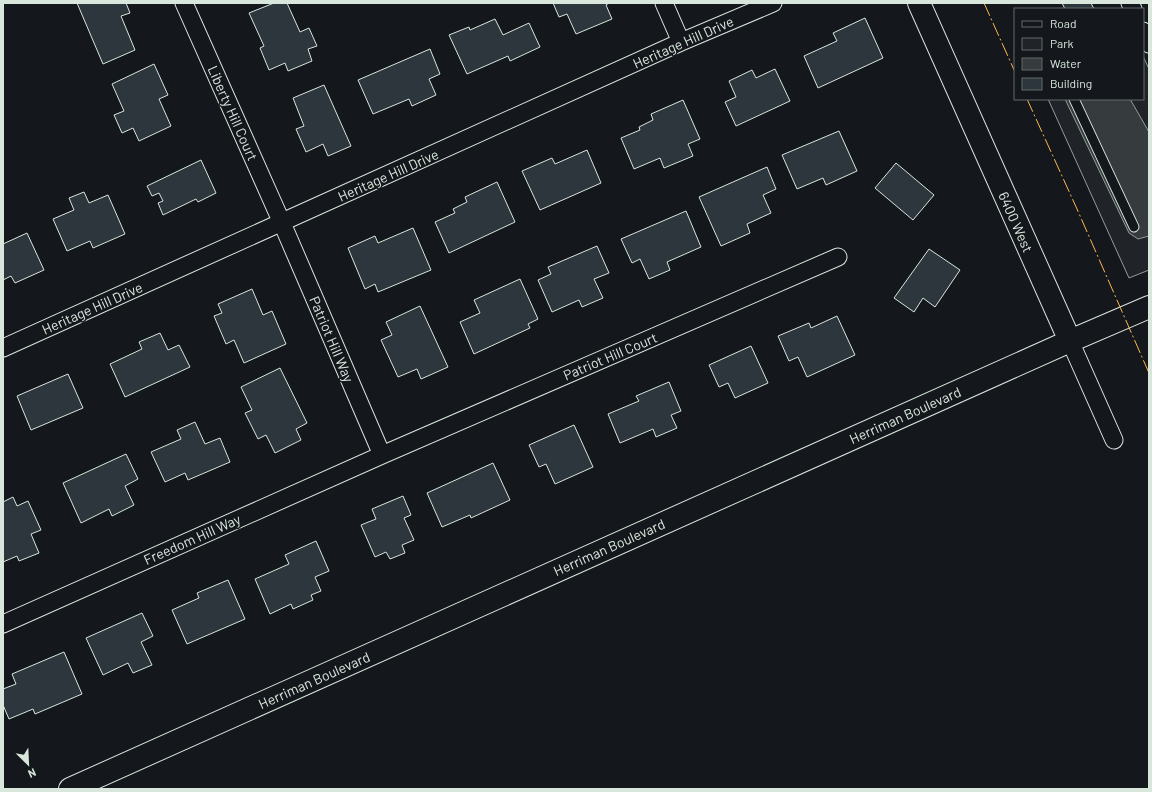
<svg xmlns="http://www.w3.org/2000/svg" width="1152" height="792" viewBox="0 0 1152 792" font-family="Barlow,sans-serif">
  <rect width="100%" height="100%" fill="#14181c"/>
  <path fill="#202428" stroke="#939e99" d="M1143,56l6,13v201l-20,8 -81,-179h95z"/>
  <path fill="#363b3e" stroke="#939e99" d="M1065,99h65l19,33v104l-11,3 -9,-6z"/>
  <path fill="#2c363c" stroke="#d8e6dc" d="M77,3h49l4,10 -9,3 14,34 -32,14z
    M274,3h13l13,29 9,-4 8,18 -9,3 4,12 -24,10 -3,-8 -16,7 -9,-22 4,-2 -15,-33z
    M553,3h56l-3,2 6,14 -36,15 -9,-20 -8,3z
    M1062,3h29l3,6h-29z
    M865,18l18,40 -65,30 -14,-32 33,-15 -4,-8z
    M495,19l8,16 26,-12 11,24 -30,14 -2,-5 -41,18 -18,-39 20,-8 1,3z
    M430,49l10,25 -11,5 7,16 -24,11 -3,-7 -36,15 -15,-34z
    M154,64l14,31 -9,4 12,27 -32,15 -6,-13 -11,5 -8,-18 10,-4 -12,-27z
    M775,69l15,32 -54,25 -11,-24 11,-5 -7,-16 23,-11 4,8z
    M324,85l27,61 -23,10 -5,-12 -17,8 -10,-23 8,-3 -11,-28z
    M683,100l17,39 -12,5 5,12 -29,12 -4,-10 -26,11 -13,-31 19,-8 -1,-3 14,-7 -2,-6z
    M839,131l18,40 -31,14 -3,-7 -26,11 -15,-34z
    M587,150l14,33 -61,27 -18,-39 30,-13 3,6z
    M201,160l15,33 -18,9 -2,-3 -33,16 -5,-12 5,-2 -4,-8 -7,3 -5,-10z
    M896,163l38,32 -21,25 -38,-32z
    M767,167l9,22 -13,6 8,18 -24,11 3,9 -29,13 -22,-49z
    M497,182l18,40 -66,31 -14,-31 20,-9 -2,-4 14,-7 -2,-5z
    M84,192l5,11 19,-8 17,39 -32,14 -3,-7 -23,10 -14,-32 21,-9 -5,-12z
    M686,211l15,36 -34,15 3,8 -21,9 -9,-20 -8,4 -11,-24z
    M413,228l18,42 -53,22 -3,-8 -10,5 -17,-41 27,-12 3,7z
    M27,233l17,37 -29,13 -4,-7 -8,4v-36z
    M597,246l12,27 -15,6 9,19 -21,9 -3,-7 -27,12 -14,-32 13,-6 -3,-7z
    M929,249l31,21 -25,37 -12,-9 -9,14 -20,-14z
    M520,279l18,40 -10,5 2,4 -56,26 -14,-32 20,-9 -6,-13z
    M252,289l11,26 9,-4 14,33 -42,19 -10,-23 -8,4 -12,-28 8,-3 -4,-9z
    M420,306l28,61 -27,12 -4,-10 -19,8 -17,-37 11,-5 -6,-13z
    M837,316l18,39 -48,22 -9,-20 -9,4 -11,-25 31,-13 2,5z
    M160,333l8,17 11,-5 11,22 -65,30 -15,-33 32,-15 -3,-7z
    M751,346l17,37 -33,15 -7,-15 -9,4 -10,-22z
    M280,368l27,55 -11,6 5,11 -26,13 -9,-18 -8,4 -13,-26 7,-3 -11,-23z
    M68,374l15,34 -52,22 -14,-34z
    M669,382l12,29 -10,4 6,13 -21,9 -3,-8 -33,14 -12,-29 31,-13 -3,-5z
    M195,422l10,22 15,-6 10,24 -42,18 -3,-7 -20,9 -14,-30 30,-13 -4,-9z
    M574,425l19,42 -38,17 -9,-20 -7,3 -10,-22z
    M126,454l12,25 -13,7 9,19 -22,11 -3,-7 -28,14 -18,-40z
    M493,463l17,37 -39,18 -1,-3 -28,12 -15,-34z
    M403,496l8,19 -7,3 10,22 -12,5 3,8 -15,6 -4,-7 -11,5 -14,-32 15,-6 -4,-10z
    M13,497l4,9 11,-5 13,29 -10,4 8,19 -20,8 -2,-5 -14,6v-60z
    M316,541l13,30 -14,6 6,14 -10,4 2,5 -20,9 -2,-5 -21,10 -15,-35 34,-15 -4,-9z
    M228,580l17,39 -58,25 -15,-34 27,-12 -2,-5z
    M142,613l11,23 -12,6 11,23 -19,8 -5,-10 -25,12 -17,-37z
    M64,652l18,42 -47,20 -2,-5 -24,10 -6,-14v-16l13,-5 -4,-10z"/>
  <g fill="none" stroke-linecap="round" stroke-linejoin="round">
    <defs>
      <path id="service" d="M1074,99l60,128"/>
      <path id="minor" d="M184,3l98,220 100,232
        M664,3l17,39
        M1130,3l3,6
        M1143,31l6,13
        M1070,341l44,99
        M3,348l678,-306 92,-39
        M3,624l379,-169 456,-198"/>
      <path id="tertiary" d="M919,3l151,338
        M70,789l1000,-448 79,-34"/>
    </defs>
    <use href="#service" stroke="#d8e6dc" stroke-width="11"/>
    <use href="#minor" stroke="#d8e6dc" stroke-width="19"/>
    <use href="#tertiary" stroke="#d8e6dc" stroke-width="24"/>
    <use href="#service" stroke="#14181c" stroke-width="9"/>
    <use href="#minor" stroke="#14181c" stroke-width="17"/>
    <use href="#tertiary" stroke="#14181c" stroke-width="22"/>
    <path stroke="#ffb74d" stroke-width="1" stroke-dasharray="14 3 2 3" stroke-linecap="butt" d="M984,3l31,69
      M1027,99l50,110 72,164"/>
  </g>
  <g text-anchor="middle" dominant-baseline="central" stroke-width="3" stroke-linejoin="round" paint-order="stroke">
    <g font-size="14" fill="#d8e6dc" stroke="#14181c">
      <text transform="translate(683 42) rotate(-24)">Heritage Hill Drive</text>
      <text transform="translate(233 113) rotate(66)">Liberty Hill Court</text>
      <text transform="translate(388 175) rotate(-24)">Heritage Hill Drive</text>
      <text transform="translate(1016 222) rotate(66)">6400 West</text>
      <text transform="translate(92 308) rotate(-24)">Heritage Hill Drive</text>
      <text transform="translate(332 339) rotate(67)">Patriot Hill Way</text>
      <text transform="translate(610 356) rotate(-23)">Patriot Hill Court</text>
      <text transform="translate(905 415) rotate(-24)">Herriman Boulevard</text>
      <text transform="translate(192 539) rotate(-24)">Freedom Hill Way</text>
      <text transform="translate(609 547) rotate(-24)">Herriman Boulevard</text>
      <text transform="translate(314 680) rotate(-24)">Herriman Boulevard</text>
    </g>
  </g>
  <rect width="1152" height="792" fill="none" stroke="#d8e6dc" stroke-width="8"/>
  <rect x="1014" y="8" width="130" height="92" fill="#14181c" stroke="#626a69"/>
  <rect x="1022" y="21" width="20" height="6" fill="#14181c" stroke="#626a69"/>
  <text x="1050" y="28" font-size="12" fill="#d8e6dc">Road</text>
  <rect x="1022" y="38" width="20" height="12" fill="#202428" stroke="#626a69"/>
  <text x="1050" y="48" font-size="12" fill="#d8e6dc">Park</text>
  <rect x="1022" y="58" width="20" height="12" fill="#363b3e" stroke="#626a69"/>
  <text x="1050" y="68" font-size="12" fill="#d8e6dc">Water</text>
  <rect x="1022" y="78" width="20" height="12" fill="#2c363c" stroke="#626a69"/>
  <text x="1050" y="88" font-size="12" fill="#d8e6dc">Building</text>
  <g transform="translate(28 764) rotate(156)" stroke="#14181c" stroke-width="3" paint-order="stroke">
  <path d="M0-3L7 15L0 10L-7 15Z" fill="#d8e6dc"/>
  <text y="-6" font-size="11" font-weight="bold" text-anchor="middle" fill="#d8e6dc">N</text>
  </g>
</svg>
